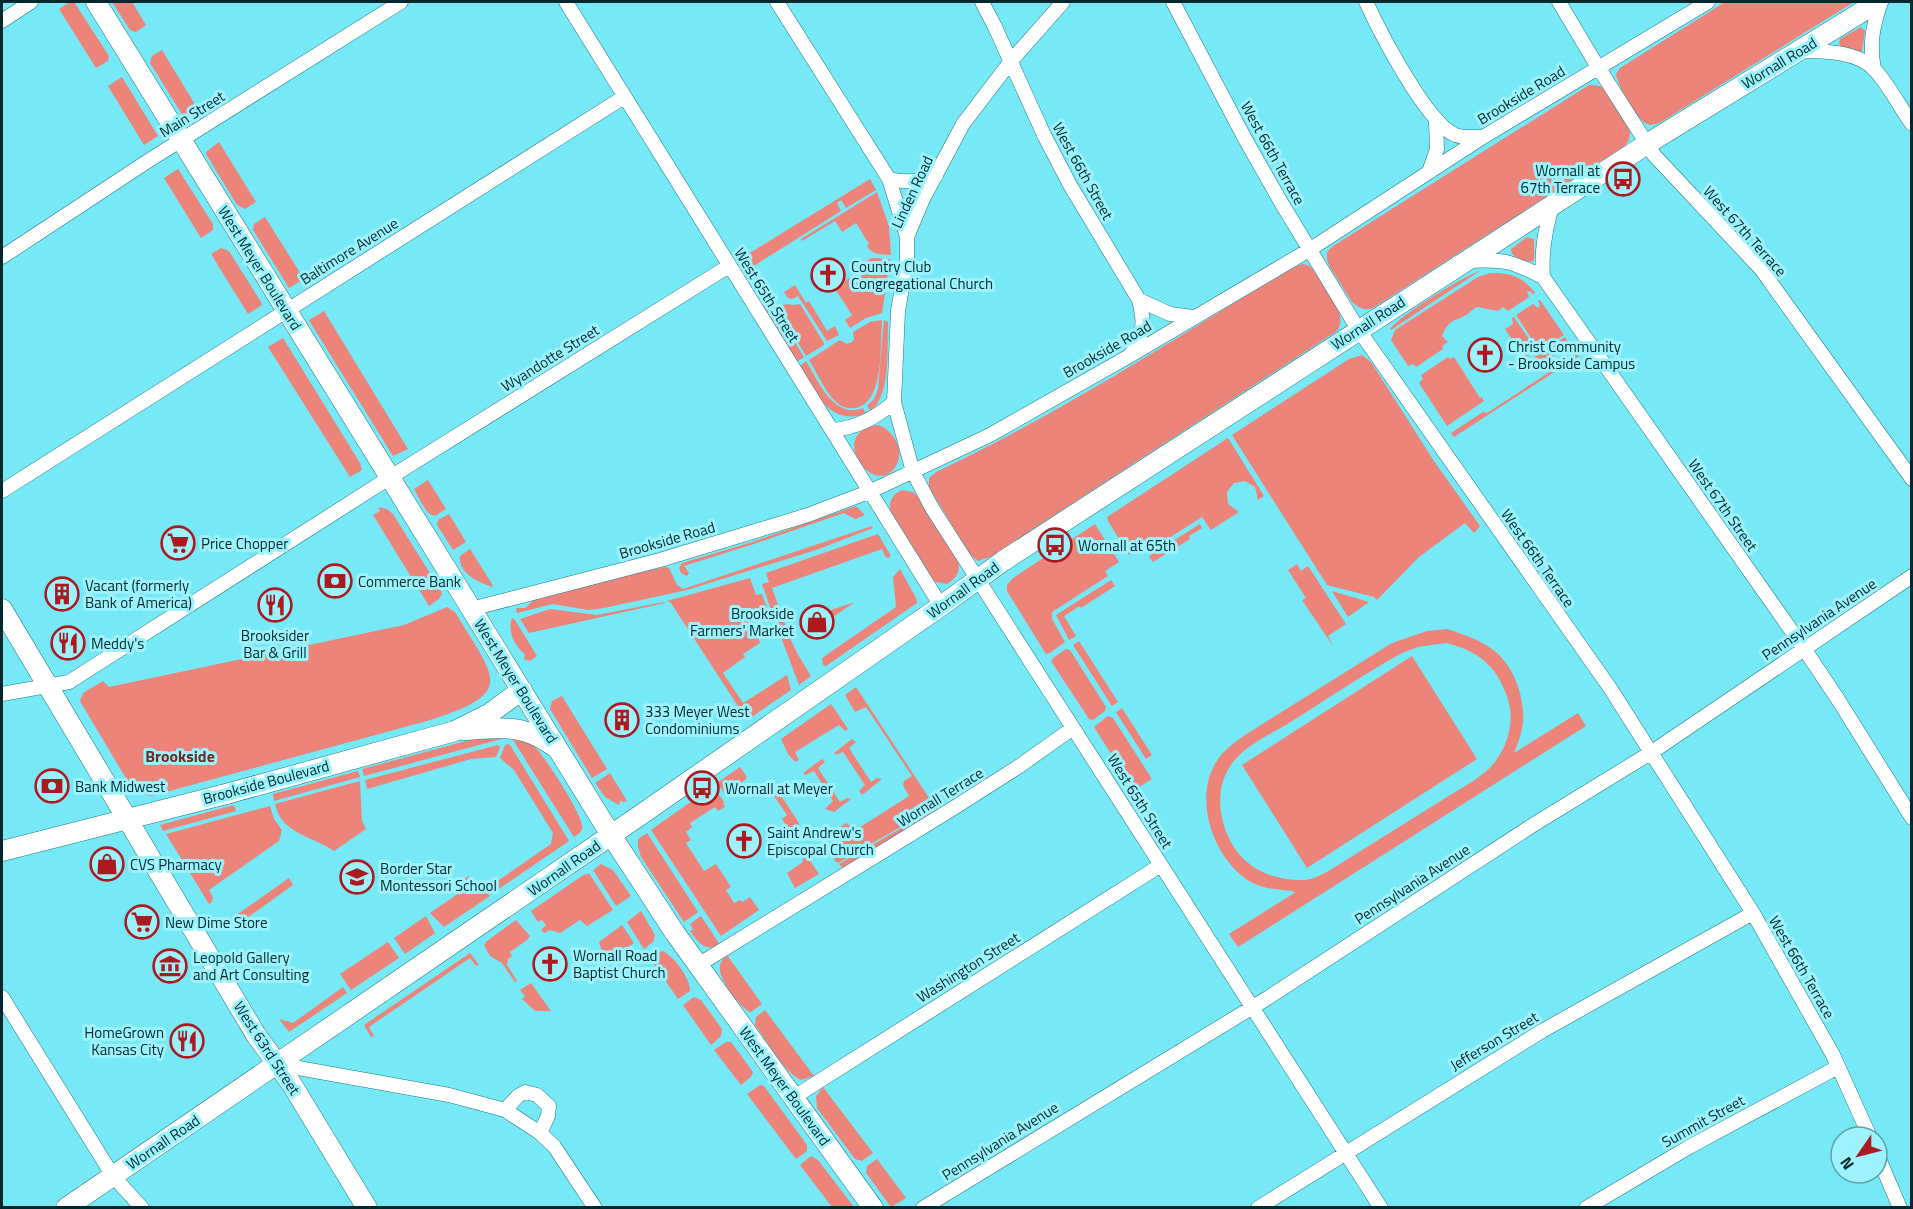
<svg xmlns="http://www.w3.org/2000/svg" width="1913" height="1209" viewBox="0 0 1913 1209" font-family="'Titillium Web',sans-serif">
  <rect width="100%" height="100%" fill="#76e8f6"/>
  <path fill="#ed847a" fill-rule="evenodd" d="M70,2h4l35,54 -1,5 -12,7 -37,-59z
    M112,2h20l14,23 -10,7 -6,-2z
    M1725,2h129l-193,120c-4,2 -9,4 -14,2 -10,-4 -30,-40 -31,-50l4,-6z
    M1861,27l4,4 -3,20 -3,2 -17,-6 -3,-3 1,-5z
    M162,50l37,61 -14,8 -35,-56 2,-7z
    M122,77l36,59 -14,9 -36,-59z
    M1589,85c5,0 10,0 14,3 6,4 26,37 27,45 0,5 -2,9 -5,13l-252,162c-9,3 -14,0 -21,-6l-22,-35 -3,-7v-8l6,-6z
    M219,142l37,60 -11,7 -8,-4 -31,-51v-2z
    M178,169l35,55v6l-12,8 -37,-60z
    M870,179l6,11 -30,18 -5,-8 -4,3 4,8 -89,56 -7,-11z
    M877,192l12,34 2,29c-11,-1 -19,0 -24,-9l2,-2 -13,-21 -14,9 -7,-11 -33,20 -1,-2z
    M265,217l39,62 -15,9 -36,-58 1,-6z
    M1527,237l7,2v21l-3,2c-7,-1 -20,-4 -20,-13z
    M221,248l8,3 32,51 1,3 -14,9 -37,-60z
    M872,258l18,1 -8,54 -16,5 -16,10 -5,-8 7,-5 -18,-28 9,-1 3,-6 5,-3 3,3 12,-7 -5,-9z
    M1302,264l6,1 5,4c11,17 37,44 24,62l-347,226 -12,4 -8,-6 -41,-68v-9l7,-6c121,-57 236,-131 350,-201z
    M1481,270l-90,60 -1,-1c13,-16 71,-51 91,-59z
    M1490,273c19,-1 34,4 45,20l-2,1 -3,-3 -3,1 2,5 -21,14 -5,-4 -5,4 -21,-4c-3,1 -5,4 -8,6 -12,9 -20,4 -27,23l6,6 -6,4 1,3 -27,18 -3,-3 -5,2 -17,-26 4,-10 83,-53z
    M795,285l11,18 3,-2 18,30 8,-5 4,9 -12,6 -29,-45 -6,3 -4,-1 -4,-6z
    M769,300l35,57 -7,5 -35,-58z
    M1540,300l24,35 -25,15 -23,-35 17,-11 5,4 2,-3 -2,-4z
    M786,304l8,1 6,-1 24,39v2l-18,11 -28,-47z
    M324,311l84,138 -15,7 -83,-134 -1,-2z
    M1514,317l23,34 -13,7 -19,-29 8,-5 -1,-6z
    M882,320c-2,23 3,84 -27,88 -8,1 -16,-2 -21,-8 -10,-11 -17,-27 -25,-40l31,-20 7,4 5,-2 2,-3 -1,-7 17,-10z
    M884,320l4,2c-1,26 3,72 -17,89l-4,-5 7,-7 4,-10z
    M1565,337l5,8 -32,21 -4,-8z
    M283,338l77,125 2,7 -12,7 -82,-130z
    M1577,354l2,2 -125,81 -3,-4 32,-21 4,1z
    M1362,355l9,7 63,99 46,65 -6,7 -9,-10 -46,34 -42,43 -3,-3 -47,-12 -95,-150 117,-76z
    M1448,357l2,2 4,-2 26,41 2,-1 2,4 -37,25 -28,-43 4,-4 -2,-4z
    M806,361c13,21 27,58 57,47l3,6c-38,12 -50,-22 -66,-48z
    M878,425c16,5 27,26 18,41 -22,35 -71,-34 -18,-41z
    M1228,438l36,58 -6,4 -3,-13 -10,-6 -11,2 -7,9 1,12 11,8 -28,18 -9,-13 -55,35 -4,-5 -14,8 -21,-34 -1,-4z
    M428,480l18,29c-4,2 -10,8 -14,6 -6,-1 -15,-21 -18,-26z
    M902,490l11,2 5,5 39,61c5,12 0,20 -10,26l-11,-2 -5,-4 -41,-67c-1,-11 3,-17 12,-21z
    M856,506l9,9 -10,4 -11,-6 -90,31 -70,22 5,7 -2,3 -6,-3 -2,-5 3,-5 67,-20z
    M378,507l9,2 6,5 48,77 1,3 -3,5 -10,7 -56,-91 7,-4z
    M449,514l17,28 -13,8 -16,-25 1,-5z
    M1095,524l24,38 -14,9 3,5 -56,36v7l13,23 -15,11 -4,1 -39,-63v-6l6,-7z
    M1200,524l2,4 -13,8 1,3 -37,23 -4,-6z
    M872,526l1,2 -57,22 -129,40 -83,18 -16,2 -35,-6 -36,9 -1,-5h9l10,-9 20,-7 110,-25 4,1 8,17 6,4z
    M878,534l13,22 -3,2 -3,-2 -3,-7 -110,39 14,39 -7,5 -17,-48 7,-2 -3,-9z
    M470,549l22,35 1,3c-14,-4 -35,-14 -33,-31z
    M1297,564l4,7 7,-5 38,58 -18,12 5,10 -31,-46 4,-2 -18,-28z
    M900,569l16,29 1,5 -91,63 -3,-1 -1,-7 74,-51 -3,-30z
    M750,578l6,17 6,-1 9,26 -3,1 -4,-9 -13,5 9,26 -17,11 2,3 -22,16 20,30 44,-28 4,15 -44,30 -76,-117 -4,-2z
    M1111,580l4,6 -34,22 -1,-2 -16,10 12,20 -7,4 -13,-25z
    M1332,591l37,11 -21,15z
    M664,602l1,1 -136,30 -9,-14 30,-10 47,6z
    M855,602l-46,31 -5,-14z
    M447,607l8,5c41,68 62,81 -28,109l-276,75c-12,-1 -17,-8 -24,-16l-47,-79 3,-8 20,-12 6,6 295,-62z
    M512,618l3,2 22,36 -7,5 -6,-2 1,-5c-10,-7 -18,-23 -13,-36z
    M1447,629c13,4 27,9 39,16 25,14 39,48 37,77 -1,11 -5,21 -9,31l64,-40 8,13 -348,221 -9,-13 67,-42c-15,-3 -31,-2 -45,-10 -36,-21 -58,-80 -36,-118 7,-13 19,-21 30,-29l147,-92 35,-12zM1446,643c28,7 47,19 58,46 12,25 7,51 -9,73 -12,15 -32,25 -48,35 -40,25 -80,50 -120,75 -5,2 -11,6 -17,7 -7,2 -16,1 -23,0 -35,-5 -57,-26 -65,-61 -4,-20 -2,-39 11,-56 13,-17 38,-28 56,-39 38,-24 75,-49 113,-70l16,-6z
    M786,635l3,1 8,17 14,23 -12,9 -18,-48z
    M1079,641l39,61 -6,4 -39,-61z
    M1066,649l4,1 36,57 -1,4 -12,9 -4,-1 -38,-58 2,-3z
    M1412,656l65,103 -170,109 -65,-103z
    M856,687l79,120 -97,56 -4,-3 8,-17 -1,-17 6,-3 7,8 55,-35 -6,-11 1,-4 8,-5 -46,-69 -11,5 -10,-17z
    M562,696l45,73 -15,9 -42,-69 2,-8z
    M831,704l17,25 -3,2 -6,-6 -44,27 4,8 -4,2 -7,-8 -7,-15z
    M1122,708l30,47 -6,4 -30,-47z
    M1108,716l5,2 39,61 -18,11 -40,-63z
    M513,734c7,4 15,6 21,12 10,9 49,69 48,81 0,6 -4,7 -8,10l-61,-97z
    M481,737l24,1 -141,38 -2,-7z
    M852,739l4,3 -7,6 22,34 6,-4 5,1 -20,16 -3,-4 6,-6 -22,-33 -7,3 -2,-2z
    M508,744l2,1 59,96 -76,52 -4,-6 62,-43 2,-11 -39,-63 -14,-12 5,-13z
    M498,745l2,2 -4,10 -25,2 -104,30 -2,-9z
    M822,759l3,3 -7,6 22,34 7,-4 4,1 -17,13 -9,-3 8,-8 -19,-30 -9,4 -2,-2z
    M740,767l7,10 -2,3 -20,14 -8,-11z
    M358,771l2,6 -86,24 -1,-7z
    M610,773l17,28 -3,1 -4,-1 -1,4 -14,-8 -10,-14z
    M360,781l2,40 4,8 -32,22c-21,-15 -53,-17 -59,-47z
    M713,786l11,16 -1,2 2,3 -7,4 -3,-4 -25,16 2,4 -6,5 5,8 -5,3 18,28 12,-7 15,23 -5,3 8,13 6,-3 2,2 8,-5 9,13 -38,26 -70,-106z
    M776,788l23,35 -1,14 -3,2 -13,-20 5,-4 -13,-19 3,-2 -4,-5z
    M234,805l2,6 -73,20 -3,-6z
    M270,806l4,13 8,11 -3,11 -70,49 4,8 -1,4 -3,2 -43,-70z
    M936,808l2,3 -95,57 -4,-4z
    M647,833l51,79 -14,10 -43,-65 -3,-10v-8z
    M807,856l12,18 -24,14 -8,-15 16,-11 -1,-2z
    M601,864l12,6 18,26 -15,10 -23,-36z
    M589,873l24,37 -26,16 -7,-6 -20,13 -10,-3 -6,3 -3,-3 5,-5 -4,-5 -4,2 -7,-11 54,-37 1,1z
    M469,876l8,11 8,2 5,7 -46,31 -14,-14 29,-20 -5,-7z
    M289,878l4,7 -53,38 -5,-7z
    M641,911l14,24 -2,7 -9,7 -17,-27z
    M426,916l9,17 -30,21 -11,-16z
    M701,916l19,29c-15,7 -21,-2 -30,-14l3,-2 -3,-5z
    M516,920l14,16 -3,4 -17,12 2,4 -4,3 -1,6 10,16 -2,1 -13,-19 -12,-7 -6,-11 3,-4z
    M622,925l12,18 -15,10 -2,-2 -18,11 5,-5 -5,-15z
    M388,942l11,16 -48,32 -11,-16z
    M662,951c12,4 29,29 28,40l-12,8 -29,-42z
    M470,953l9,12 -3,1 -6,-8 -101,69 5,9 -3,1 -7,-12z
    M727,955l35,49 -11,8c-9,-1 -30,-31 -31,-41 -1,-7 2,-12 7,-16z
    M531,983l20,28h-16l-13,-12 3,-3 -5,-6z
    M343,987l4,6 -58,39 -10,-13 14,4z
    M694,997l7,3 21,29 -1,7 -10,9 -28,-40z
    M765,1010l49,66 -13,4c-16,-6 -35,-41 -46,-55l1,-8z
    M726,1042h5l22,30 -2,5 -10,8 -27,-35z
    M760,1085l4,1 43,59v6l-11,8 -49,-65z
    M823,1087l50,66 -11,8 -7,-2 -38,-51 -1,-12z
    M811,1156l7,4 36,47h-22l-32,-42z
    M877,1159l29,39 -15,9 -25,-34 1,-7z"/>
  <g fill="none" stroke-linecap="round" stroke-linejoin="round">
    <defs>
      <path id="minor" d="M566,2l375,604
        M777,2l112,177 18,58
        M982,2l13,25 49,108 26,50 69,115 31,14 23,3
        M1063,2l-52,59 -48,63 -40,75 -16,38v22l-9,52 -4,91 19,70 19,36 449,700
        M1173,2l71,135 38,67 76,125 252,359 143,225 80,142 37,82
        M1366,2c14,30 60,120 89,133 8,3 18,2 27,2
        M1559,2l34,57 61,96 107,114 151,210
        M2,21l29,-19
        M1800,51c23,0 58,0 75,19 13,14 25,37 37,54
        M1874,69c-5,-25 -1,-44 7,-67
        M1429,172l8,-23 -1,-27
        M889,179c17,4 31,3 47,-3
        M1553,203c-8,26 -12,48 -10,74l262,373 34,51 73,117
        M2,257l149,-98 250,-157
        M1468,261c36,-2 43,0 75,16
        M1131,354c13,-21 14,-31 8,-54
        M833,430c23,-2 44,-13 61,-28
        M2,491l622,-394
        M471,609l189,-49 148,-45 63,-24 119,-56 141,-80 178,-105 174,-113 225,-135
        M2,694l67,-12 320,-204 340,-212
        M698,965l254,-156 66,-42 55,-39
        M2,997l111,179 29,32
        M276,1064l173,31 56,15 35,23 14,13 41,62
        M794,1097l367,-232
        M505,1110l13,-14 7,-4 12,3 12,11 -1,10 -8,17
        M1877,1154l23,54
        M923,1208l343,-209 267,-174 119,-73 260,-176
        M1258,1208l284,-177 211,-118
        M1586,1208l103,-61 149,-80"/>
      <path id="secondary" d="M96,2l515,833 64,98 198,275
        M2,609l254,426 35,48 76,125
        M464,730c22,-1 47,-5 68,4 8,3 15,8 22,12
        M2,851l224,-57 229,-63 34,-17 33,-24
        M66,1208l573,-392 302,-210 62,-45 644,-417 231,-142"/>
    </defs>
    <use href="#minor" stroke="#1a7a84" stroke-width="15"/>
    <use href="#secondary" stroke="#1a7a84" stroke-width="21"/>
    <use href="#minor" stroke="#fff" stroke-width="14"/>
    <use href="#secondary" stroke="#fff" stroke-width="20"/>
  </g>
  <defs>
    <symbol id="bus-ring" viewBox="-11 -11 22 22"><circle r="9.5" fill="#9cf2fd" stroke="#ac191e" stroke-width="1.5"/><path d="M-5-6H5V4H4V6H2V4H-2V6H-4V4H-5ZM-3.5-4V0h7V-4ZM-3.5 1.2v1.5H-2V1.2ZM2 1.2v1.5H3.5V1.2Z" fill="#ac191e"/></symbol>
    <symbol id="church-ring" viewBox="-11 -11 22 22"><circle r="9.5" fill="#9cf2fd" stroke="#ac191e" stroke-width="1.5"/><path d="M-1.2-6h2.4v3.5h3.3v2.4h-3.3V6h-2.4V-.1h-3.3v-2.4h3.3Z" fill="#ac191e"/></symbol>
    <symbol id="supermarket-ring" viewBox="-11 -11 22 22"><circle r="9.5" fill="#9cf2fd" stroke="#ac191e" stroke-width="1.5"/><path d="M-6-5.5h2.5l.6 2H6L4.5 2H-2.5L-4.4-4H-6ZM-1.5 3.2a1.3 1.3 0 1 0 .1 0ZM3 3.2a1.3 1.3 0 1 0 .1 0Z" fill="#ac191e"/></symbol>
    <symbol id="bank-ring" viewBox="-11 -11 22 22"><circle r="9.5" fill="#9cf2fd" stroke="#ac191e" stroke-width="1.5"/><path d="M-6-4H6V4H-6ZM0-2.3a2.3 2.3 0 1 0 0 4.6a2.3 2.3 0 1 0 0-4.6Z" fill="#ac191e"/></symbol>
    <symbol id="building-ring" viewBox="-11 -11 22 22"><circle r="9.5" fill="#9cf2fd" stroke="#ac191e" stroke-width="1.5"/><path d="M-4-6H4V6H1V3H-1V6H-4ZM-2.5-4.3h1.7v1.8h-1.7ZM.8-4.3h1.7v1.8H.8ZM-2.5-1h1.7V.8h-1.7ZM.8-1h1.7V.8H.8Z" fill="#ac191e"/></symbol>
    <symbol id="restaurant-ring" viewBox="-11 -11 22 22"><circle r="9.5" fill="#9cf2fd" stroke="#ac191e" stroke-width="1.5"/><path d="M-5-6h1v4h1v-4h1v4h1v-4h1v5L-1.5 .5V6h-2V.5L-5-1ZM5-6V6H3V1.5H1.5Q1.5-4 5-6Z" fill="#ac191e"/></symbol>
    <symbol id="shop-ring" viewBox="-11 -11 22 22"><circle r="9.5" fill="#9cf2fd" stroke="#ac191e" stroke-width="1.5"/><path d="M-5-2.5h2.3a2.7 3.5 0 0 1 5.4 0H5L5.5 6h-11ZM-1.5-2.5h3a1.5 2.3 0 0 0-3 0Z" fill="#ac191e"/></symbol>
    <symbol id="school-ring" viewBox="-11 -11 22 22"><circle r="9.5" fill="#9cf2fd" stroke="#ac191e" stroke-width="1.5"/><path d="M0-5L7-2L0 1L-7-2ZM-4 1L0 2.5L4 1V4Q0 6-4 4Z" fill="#ac191e"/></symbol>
    <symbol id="museum-ring" viewBox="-11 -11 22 22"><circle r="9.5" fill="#9cf2fd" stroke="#ac191e" stroke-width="1.5"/><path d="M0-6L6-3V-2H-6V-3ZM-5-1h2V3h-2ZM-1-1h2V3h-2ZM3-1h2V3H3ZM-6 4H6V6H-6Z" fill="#ac191e"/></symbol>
  </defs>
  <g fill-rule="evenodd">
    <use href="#bus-ring" x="1604" y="160" width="38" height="38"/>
    <use href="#church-ring" x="809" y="256" width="38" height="38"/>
    <use href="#church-ring" x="1466" y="336" width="38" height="38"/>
    <use href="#supermarket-ring" x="159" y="524" width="38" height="38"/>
    <use href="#bus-ring" x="1036" y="526" width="38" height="38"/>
    <use href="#bank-ring" x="316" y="562" width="38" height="38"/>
    <use href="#building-ring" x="43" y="575" width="38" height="38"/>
    <use href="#restaurant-ring" x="256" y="586" width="38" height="38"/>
    <use href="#shop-ring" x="798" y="603" width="38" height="38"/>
    <use href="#restaurant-ring" x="49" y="624" width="38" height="38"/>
    <use href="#building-ring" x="603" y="701" width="38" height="38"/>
    <use href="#bank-ring" x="33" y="767" width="38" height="38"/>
    <use href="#bus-ring" x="683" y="769" width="38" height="38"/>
    <use href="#church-ring" x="725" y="822" width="38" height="38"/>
    <use href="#shop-ring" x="88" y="845" width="38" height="38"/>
    <use href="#school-ring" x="338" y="858" width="38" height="38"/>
    <use href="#supermarket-ring" x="123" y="903" width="38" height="38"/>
    <use href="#church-ring" x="531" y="945" width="38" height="38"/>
    <use href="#museum-ring" x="151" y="947" width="38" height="38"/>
    <use href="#restaurant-ring" x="168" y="1022" width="38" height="38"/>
  </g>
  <g text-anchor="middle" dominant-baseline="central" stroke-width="6" stroke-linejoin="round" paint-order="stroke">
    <g font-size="15" fill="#01282c" stroke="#9cf2fd">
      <text transform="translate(1779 63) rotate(-31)">Wornall Road</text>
      <text transform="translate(1521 95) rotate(-31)">Brookside Road</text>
      <text transform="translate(192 114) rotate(-32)">Main Street</text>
      <text transform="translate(1273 153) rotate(61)">West 66th Terrace</text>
      <text transform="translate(1083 171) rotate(61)">West 66th Street</text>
      <text transform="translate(912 192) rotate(-65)">Linden Road</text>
      <text transform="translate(1745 231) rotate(48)">West 67th Terrace</text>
      <text transform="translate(349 251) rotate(-32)">Baltimore Avenue</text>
      <text transform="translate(260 268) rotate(58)">West Meyer Boulevard</text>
      <text transform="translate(767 295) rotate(58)">West 65th Street</text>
      <text transform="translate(1368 323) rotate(-33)">Wornall Road</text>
      <text transform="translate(1107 349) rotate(-30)">Brookside Road</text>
      <text transform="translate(550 358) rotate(-32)">Wyandotte Street</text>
      <text transform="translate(1723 505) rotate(55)">West 67th Street</text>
      <text transform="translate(667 540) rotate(-16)">Brookside Road</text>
      <text transform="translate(1538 558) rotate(55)">West 66th Terrace</text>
      <text transform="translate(963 590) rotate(-36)">Wornall Road</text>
      <text transform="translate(1819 619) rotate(-34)">Pennsylvania Avenue</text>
      <text transform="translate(516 681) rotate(58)">West Meyer Boulevard</text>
      <text transform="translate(266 782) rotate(-15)">Brookside Boulevard</text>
      <text transform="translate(940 797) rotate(-32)">Wornall Terrace</text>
      <text transform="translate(1140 801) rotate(58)">West 65th Street</text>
      <text transform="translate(564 868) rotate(-35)">Wornall Road</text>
      <text transform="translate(1412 884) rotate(-33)">Pennsylvania Avenue</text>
      <text transform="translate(968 967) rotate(-32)">Washington Street</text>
      <text transform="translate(1802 967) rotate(60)">West 66th Terrace</text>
      <text transform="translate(1494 1041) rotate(-31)">Jefferson Street</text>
      <text transform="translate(267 1048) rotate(57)">West 63rd Street</text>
      <text transform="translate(785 1086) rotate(54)">West Meyer Boulevard</text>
      <text transform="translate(1703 1121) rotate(-29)">Summit Street</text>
      <text transform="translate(1000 1141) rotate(-32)">Pennsylvania Avenue</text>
      <text transform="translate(163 1142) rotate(-34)">Wornall Road</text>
    </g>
    <g font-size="15" fill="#01282c" stroke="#9cf2fd" text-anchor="start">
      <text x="1600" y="170" text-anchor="end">Wornall at<tspan x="1600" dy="17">67th Terrace</tspan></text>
      <text x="851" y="266">Country Club<tspan x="851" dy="17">Congregational Church</tspan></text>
      <text x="1508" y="346">Christ Community<tspan x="1508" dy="17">- Brookside Campus</tspan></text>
      <text x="201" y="543">Price Chopper</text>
      <text x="1078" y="545">Wornall at 65th</text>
      <text x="358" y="581">Commerce Bank</text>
      <text x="85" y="585">Vacant (formerly<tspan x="85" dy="17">Bank of America)</tspan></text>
      <text x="794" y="613" text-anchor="end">Brookside<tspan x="794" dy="17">Farmers' Market</tspan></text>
      <text x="275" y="635" text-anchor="middle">Brooksider<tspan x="275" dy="17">Bar &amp; Grill</tspan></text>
      <text x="91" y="643">Meddy's</text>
      <text x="645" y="711">333 Meyer West<tspan x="645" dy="17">Condominiums</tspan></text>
      <text x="75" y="786">Bank Midwest</text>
      <text x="725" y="788">Wornall at Meyer</text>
      <text x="767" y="832">Saint Andrew's<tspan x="767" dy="17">Episcopal Church</tspan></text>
      <text x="130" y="864">CVS Pharmacy</text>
      <text x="380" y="868">Border Star<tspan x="380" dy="17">Montessori School</tspan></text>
      <text x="165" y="922">New Dime Store</text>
      <text x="573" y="955">Wornall Road<tspan x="573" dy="17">Baptist Church</tspan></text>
      <text x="193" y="957">Leopold Gallery<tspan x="193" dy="17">and Art Consulting</tspan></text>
      <text x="164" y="1032" text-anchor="end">HomeGrown<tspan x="164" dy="17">Kansas City</tspan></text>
    </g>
    <g font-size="16" font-weight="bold" fill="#702a26" stroke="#9cf2fd">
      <text x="180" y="756">Brookside</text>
    </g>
  </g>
  <rect width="1913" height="1209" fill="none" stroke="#01282c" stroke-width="6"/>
  <g transform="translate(1859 1155) rotate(235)"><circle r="28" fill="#9cf2fd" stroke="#5ea1a9" stroke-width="1.5"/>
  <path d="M0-4.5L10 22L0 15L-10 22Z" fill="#ac191e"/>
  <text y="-9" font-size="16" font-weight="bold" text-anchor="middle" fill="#01282c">N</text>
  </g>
</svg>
